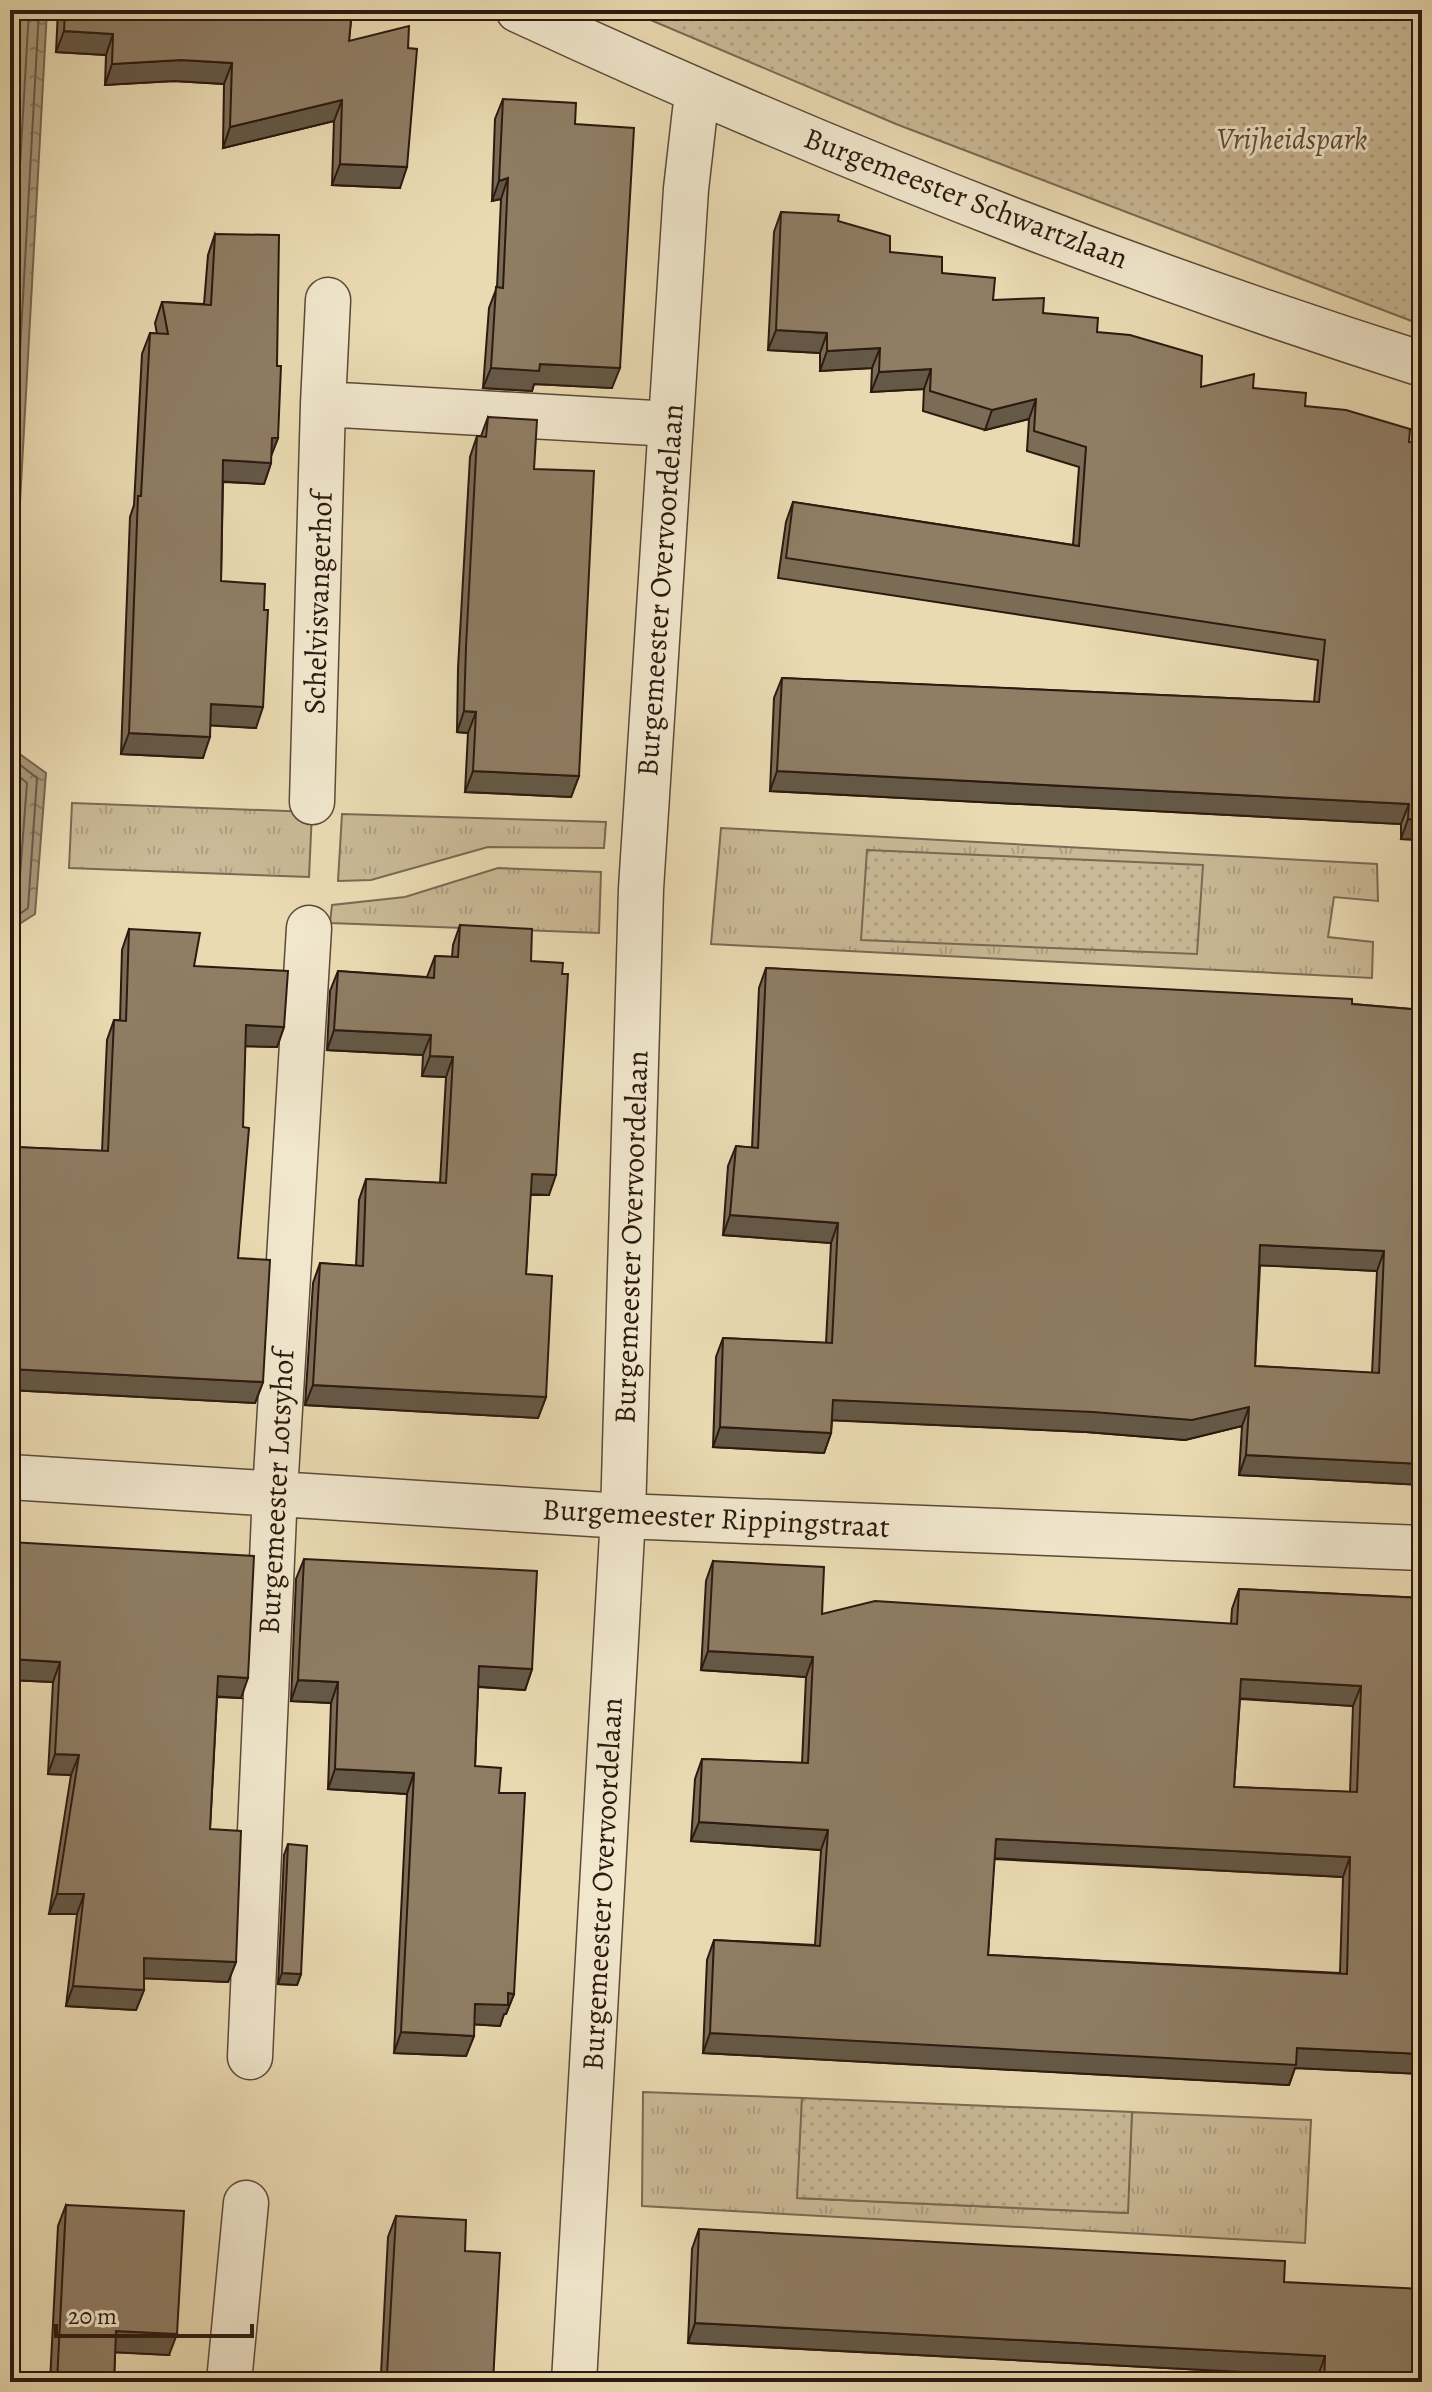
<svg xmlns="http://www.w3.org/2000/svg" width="1432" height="2392" viewBox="0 0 1432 2392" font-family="Alegreya,serif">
  <defs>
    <pattern id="grass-tufts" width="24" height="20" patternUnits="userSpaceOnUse" patternTransform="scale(2)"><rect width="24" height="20" fill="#cab996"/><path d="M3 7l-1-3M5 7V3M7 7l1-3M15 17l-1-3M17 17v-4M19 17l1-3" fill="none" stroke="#ae9e80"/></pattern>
    <pattern id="park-dots" width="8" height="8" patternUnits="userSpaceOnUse" patternTransform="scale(2)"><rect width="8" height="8" fill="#cab996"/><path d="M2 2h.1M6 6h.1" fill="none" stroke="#ae9e80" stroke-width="1.8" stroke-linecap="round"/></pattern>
    <pattern id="water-ripples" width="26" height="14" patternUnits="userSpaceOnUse" patternTransform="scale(2)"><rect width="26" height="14" fill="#a9987b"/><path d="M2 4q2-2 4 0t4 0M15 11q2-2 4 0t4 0" fill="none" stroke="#8a7b63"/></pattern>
  </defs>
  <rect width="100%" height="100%" fill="#eadab2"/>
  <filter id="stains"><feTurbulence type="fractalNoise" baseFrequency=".0025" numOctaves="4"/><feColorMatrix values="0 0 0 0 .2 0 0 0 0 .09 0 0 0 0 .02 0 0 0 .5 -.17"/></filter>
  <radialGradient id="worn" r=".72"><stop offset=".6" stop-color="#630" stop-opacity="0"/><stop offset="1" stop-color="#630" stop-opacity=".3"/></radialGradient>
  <path fill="url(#grass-tufts)" stroke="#7b6953" stroke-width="2" d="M72,803l240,9 -3,65 -240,-9z
    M342,814l264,8 -2,26 -116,-1 -117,33 -33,1z
    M721,828l656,36 1,37 -44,-4 -6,40 45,5 -1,36 -661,-34z
    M498,868l103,4 -2,61 -269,-10 2,-18 73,-8z
    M643,2092l159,6 -4,100 329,15 5,-101 179,8 -6,123 -663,-37z"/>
  <path fill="url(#park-dots)" stroke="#7b6953" stroke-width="2" d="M627,10h795v315l-526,-201z
    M867,850l336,15 -6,89 -336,-14z
    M802,2098l330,14 -4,101 -331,-15z"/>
  <path fill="url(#water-ripples)" stroke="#776550" stroke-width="2" d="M10,10h37l-37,675z
    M10,747l36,26 -11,141 -25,16z"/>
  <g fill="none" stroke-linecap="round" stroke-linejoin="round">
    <path stroke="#6a5846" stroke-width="2" d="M10,125l7,-115
      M10,339l19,-329
      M10,531l29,-521
      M10,757l27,21 -9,130 -18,13
      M10,769l17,14 -9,119 -8,7"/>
    <defs>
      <path id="street" d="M518,10c291,135 598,257 904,354
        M323,404l5,-104
        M312,802l11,-398 348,20
        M10,1477l613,39 799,32
        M250,2057l25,-565 34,-564
        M229,2382l17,-179
        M574,2382l49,-866 18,-627 45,-700 11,-96"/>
    </defs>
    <use href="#street" stroke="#5c4938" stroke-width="47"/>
    <use href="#street" stroke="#f1e7cd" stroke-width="44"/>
  </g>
  <path fill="#7b6c56" stroke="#2c1910" stroke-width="2" fill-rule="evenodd" d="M58,10h294l-3,31 51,147 -68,-3 2,-64 -111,27 1,-64 -50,-3 -69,4 1,-30 -50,-3z
    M503,99l72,25 37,264 -78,-4 -2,7 -49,-3 6,-80 8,-21 4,-88 -9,2 3,-82z
    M781,212l57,9 52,31 52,21 51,27 50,13 54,19 104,55 52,1 156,54 13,398 -21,-1v-15l-631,-33 4,-93 8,-20 532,24 4,-42 -540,-82 8,-56 7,-20 280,43 6,-78 -52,-16 2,-32 -44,11 -62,-19 1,-22 -53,3 1,-24 -52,3v-18l-52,-3 6,-118z
    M215,234l62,132 1,72 -7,17v8l-7,21 -41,-2 -2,99 35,147 -46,-3 -7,33 -82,-4 9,-237 4,-12 8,-151 8,-21 7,1 -2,-11 7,-21 42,2 4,-49z
    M488,417l46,52 45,307 -8,21 -106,-5 3,-59 -11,-1 1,-64 12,-211 7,-21h4z
    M460,925l71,36 18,234h-19l-4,79 20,123 -8,21 -233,-13 8,-122 7,-20 36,3 3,-66 7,-21 74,4 6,-106 -24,-1 1,-21 -96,-5 3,-59 8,-20 89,6 8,-21 17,1 1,-12z
    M129,929l65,37 90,61 -7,20 -32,-1 -7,212 25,124 -8,21 -245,-13v-231l5,-12 87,4 5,-111 7,-20h6l2,-70z
    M766,968l586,36 70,6v475l-183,-10 3,-49 -57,14 -99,-8 -254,-12 -1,13 -7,20 -111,-6 3,-90 7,-19 103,5 5,-100 -108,-8 5,-69 8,-20 16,2 7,-160zM1260,1265l117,6 -5,102 -117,-7z
    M10,1542l231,156 -24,-1 -7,132 26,133 -8,20 -84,-4v12l-8,20 -70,-4 11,-92h-28l22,-139 -23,-1 5,-92 -43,-2z
    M304,1559l228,110 -7,21 -47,-3 -3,79 24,27 15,201 -8,20h-2l-4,12 -26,-2v12l-8,20 -72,-3 13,-259 -79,-5 3,-86 -40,-2 5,-122z
    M713,1561l109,53 409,10 1,-15 7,-20 183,9v476l-127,-6 -6,17 -586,-32 4,-93 7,-20 101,5 6,-95 -130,-9 4,-62 7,-20 100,4 4,-86 -105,-7 5,-89zM1240,1699l113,7 -3,86 -116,-5zM994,1859l349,18 -3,96 -352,-18z
    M288,1844l13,130 -4,11 -19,-1 6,-129z
    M66,2205l103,150 -54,-3 -1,30h-64l8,-156z
    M396,2216l69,35 28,131h-121l4,-9 5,1 7,-137z
    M699,2229l585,53 138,100h-104v-6l-630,-33 4,-94z"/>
  <path fill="#645846" stroke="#2c1910" stroke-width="2" d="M64,31l49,3 -7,21 -50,-3z
    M181,60l51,3 -8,21 -50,-3 -69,4 7,-21z
    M342,100l-8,21 -111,27 7,-21z
    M340,164l67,3 -7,21 -68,-3z
    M508,178l-7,21 -9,2 7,-20z
    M776,330l51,3 -7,20 -52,-3z
    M880,348l-8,20 -52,3 7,-20z
    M540,364l80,4 -8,20 -78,-4 -2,7 -49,-3 8,-20z
    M931,369l-7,20 -53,3 8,-20z
    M1036,399l-7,20 -44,11 7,-20z
    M272,438h6l-8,21z
    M223,460l48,3 -7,21 -49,-3z
    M211,704l52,3 -7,21 -53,-3z
    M464,711l12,1 -8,21 -11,-1z
    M129,733l81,4 -7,21 -82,-4z
    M473,771l106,5 -8,21 -106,-5z
    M777,771l632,33 -8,20 -631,-33z
    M1408,819l14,1v20l-21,-1z
    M246,1025l38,2 -7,20 -39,-1z
    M334,1030l97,5 -8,20 -96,-5z
    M430,1056l23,1 -7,20 -24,-1z
    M532,1174l24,1 -7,20 -25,-1z
    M730,1215l108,8 -7,20 -108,-8z
    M1260,1245l124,6 -7,20 -124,-6z
    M10,1369l253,13 -8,21 -245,-13z
    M313,1385l233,12 -8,21 -233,-13z
    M833,1400l416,7 -7,19 -57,14 -99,-8 -260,-12z
    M720,1427l111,6 -7,20 -111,-6z
    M1246,1455l176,9v21l-183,-10z
    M708,1651l105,6 -7,20 -105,-7z
    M10,1659l50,3 -7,20 -43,-2z
    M479,1666l53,3 -7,21 -54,-4z
    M218,1676l30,2 -7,20 -30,-2z
    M1241,1679l120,7 -8,20 -119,-8z
    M298,1680l40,2 -7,21 -40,-2z
    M55,1754l24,1 -8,20 -23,-1z
    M335,1769l79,4 -7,21 -79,-5z
    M699,1822l129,8 -7,20 -130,-9z
    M996,1839l354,18 -7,20 -354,-19z
    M57,1894h27l-7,20h-28z
    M144,1958l92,4 -8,20 -91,-4z
    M282,1973l19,1 -4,11 -19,-1z
    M73,1986l71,4 -8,20 -70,-4z
    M508,1993l6,1 -8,20h-2l-4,12 -32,-2 7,-20z
    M401,2032l73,4 -8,20 -72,-3z
    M710,2033l587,15 125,6v20l-127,-6 -6,17 -586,-32z
    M695,2323l630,33 -7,20 -630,-33z
    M116,2331l61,3 -8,21 -60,-3z"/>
  <path fill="#8f7d64" stroke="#2c1910" stroke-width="2" fill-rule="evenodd" d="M65,10h287l-3,31 60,-15 -1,22 9,1 -10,118 -67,-3 2,-64 -112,27 2,-64 -51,-3 -69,4 1,-30 -49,-3z
    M503,99l73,4 -1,21 59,4 -14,240 -80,-4 -1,7 -48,-3 5,-81 7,1 5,-110 -9,3z
    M781,212l58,3 -1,6 52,15v16l52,5v16l53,5 -2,22 51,-2 -1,15 55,5 -1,14 33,3 72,21 -1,31 53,-13 -1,14 53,5 -1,13 41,4 64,19 -1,13 13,1v377l-14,-1 1,-15 -632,-33 5,-93 537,24 6,-62 -539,-82 7,-56 286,44 7,-99 -52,-16 2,-32 -44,11 -62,-19 1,-22 -52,3 1,-24 -53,3v-18l-51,-3z
    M215,234l64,1 -2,131h4l-3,72h-6l-1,25 -48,-3 -2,121 44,3 -1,26h4l-5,97 -52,-3 -1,33 -81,-4 9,-237h3l9,-163 18,1 -6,-32 49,3z
    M488,417l49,3 -3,49 60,2 -15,305 -106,-5 3,-59 -12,-1 2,-64 11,-211 9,1z
    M460,925l72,4 -1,32 32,2 -1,11h6l-12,201 -24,-1 -6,100 26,2 -6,121 -233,-12 7,-122 43,3 3,-87 80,4 7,-126 -23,-1 1,-21 -97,-5 4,-59 96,7 1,-22 23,1z
    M129,929l71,4 -6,33 94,5 -4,56 -38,-2 -3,102 6,1 -11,130 32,2 -7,122 -253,-13v-139l5,-83 93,4 6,-131 12,1z
    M766,968l586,31v5l70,6v454l-176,-9 3,-48 -57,13 -99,-8 -260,-12 -2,33 -111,-6 3,-89 109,5 6,-120 -108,-8 6,-69 22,2zM1260,1245l124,6 -5,122 -124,-7z
    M10,1542l244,14 -6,122 -30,-2 -8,153 31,2 -5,131 -92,-4v32l-71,-4 11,-92h-27l22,-139 -24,-1 5,-92 -50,-3z
    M304,1559l233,12 -5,98 -53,-3 -4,100 26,2 -2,25h26l-11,201 -6,-1v12l-33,-1 -1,32 -73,-4 13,-259 -79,-4 3,-87 -40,-2z
    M713,1561l111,6 -2,47 53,-13 362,23 2,-35 183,9v456l-125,-6 -1,17 -586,-32 4,-93 106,6 8,-116 -129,-8 3,-63 106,4 5,-106 -105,-6zM1241,1679l120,7 -4,106 -123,-5zM996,1839l354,18 -3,117 -359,-19z
    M288,1844l19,2 -6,128 -19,-1z
    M66,2205l118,6 -7,123 -61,-3 -2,51h-57z
    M396,2216l70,4 -1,31 35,2 -7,129h-118l1,-9 11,1z
    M699,2229l586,32 -1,21 138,7v93h-98l1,-26 -630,-33z"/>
  <g text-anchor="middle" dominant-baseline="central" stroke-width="6" stroke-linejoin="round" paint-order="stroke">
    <g font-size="30" font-style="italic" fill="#5b4938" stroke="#f1e7cd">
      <text x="1292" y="139">Vrijheidspark</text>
    </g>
    <g font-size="30" fill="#2c1910" stroke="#f1e7cd">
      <text transform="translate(966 198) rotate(21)">Burgemeester Schwartzlaan</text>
      <text transform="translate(660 590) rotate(-86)">Burgemeester Overvoordelaan</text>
      <text transform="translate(318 603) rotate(-88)">Schelvisvangerhof</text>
      <text transform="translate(631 1237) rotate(-88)">Burgemeester Overvoordelaan</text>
      <text transform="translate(276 1492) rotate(-87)">Burgemeester Lotsyhof</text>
      <text transform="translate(716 1518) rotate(3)">Burgemeester Rippingstraat</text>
      <text transform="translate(602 1884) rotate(-87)">Burgemeester Overvoordelaan</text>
    </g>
  </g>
  <rect width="1432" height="2392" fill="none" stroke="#eadab2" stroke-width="40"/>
  <rect x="12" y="12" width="1408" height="2368" fill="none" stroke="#2c1910" stroke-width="4"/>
  <rect x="20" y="20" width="1392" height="2352" fill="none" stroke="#2c1910" stroke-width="2"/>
  <path d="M56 2324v12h196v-12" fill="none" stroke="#2c1910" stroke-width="4"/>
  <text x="68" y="2324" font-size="24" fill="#2c1910" stroke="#f1e7cd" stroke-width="6" paint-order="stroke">20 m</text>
  <rect width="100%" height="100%" filter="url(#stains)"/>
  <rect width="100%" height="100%" fill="url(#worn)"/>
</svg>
